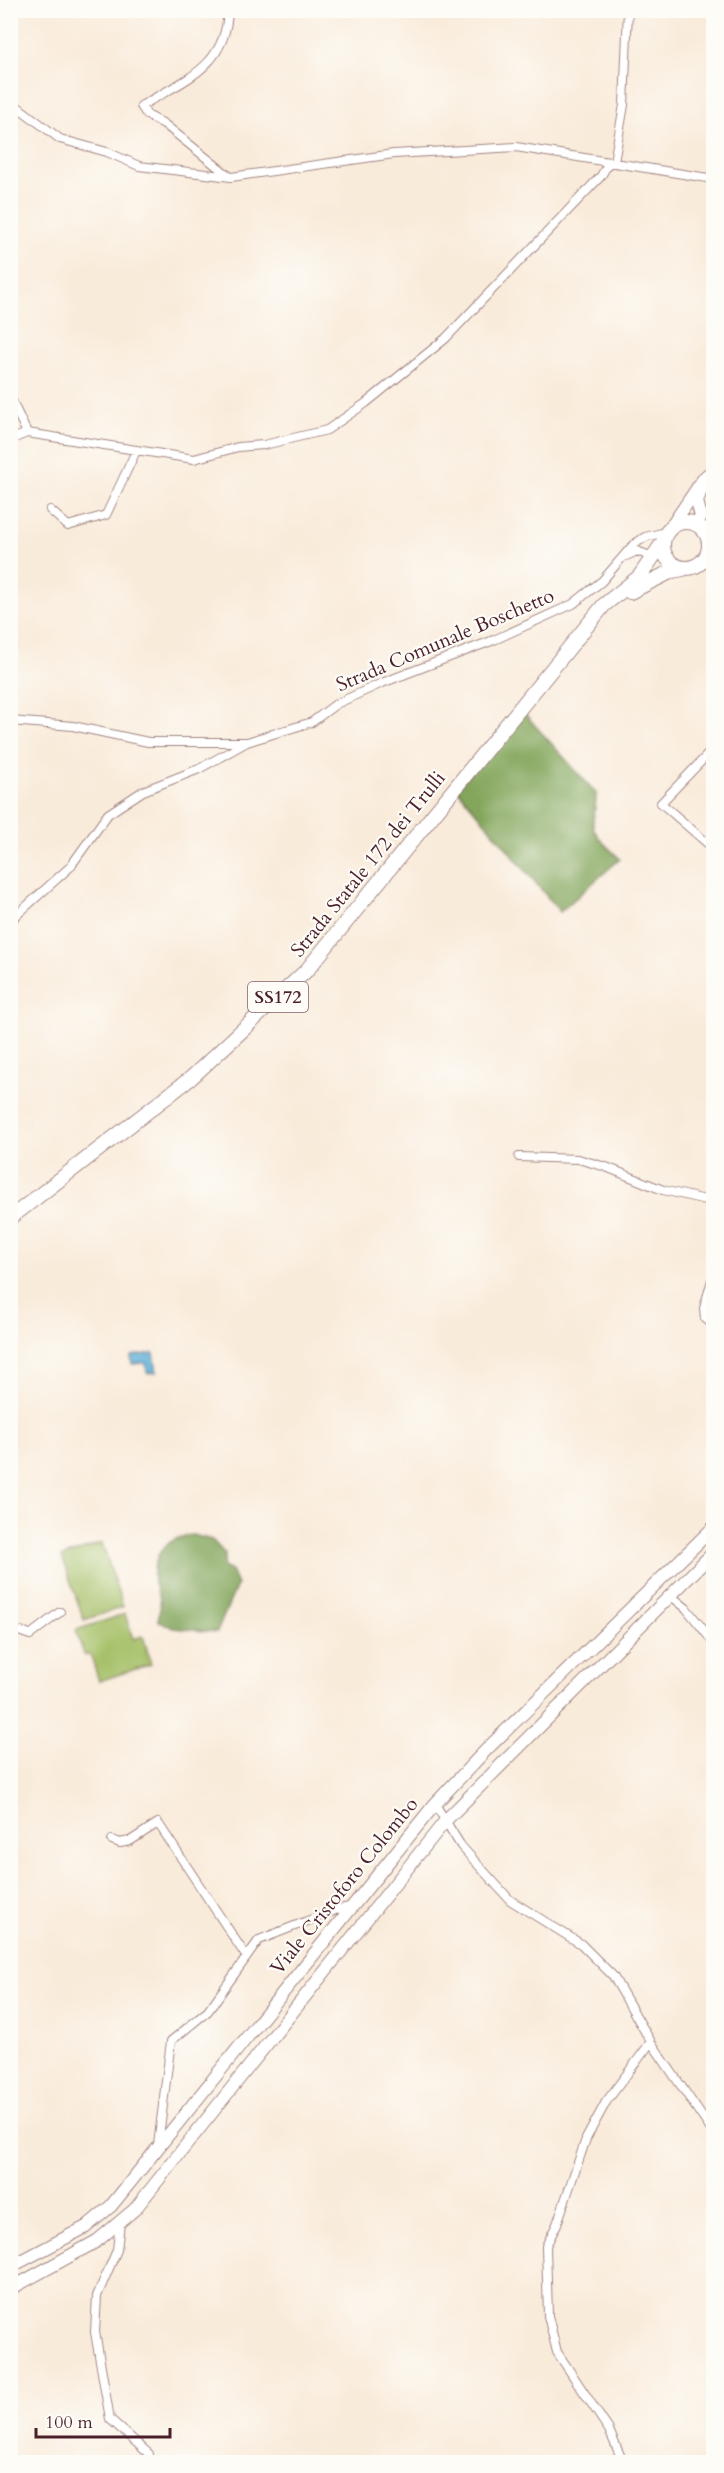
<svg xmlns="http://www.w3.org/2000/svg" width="724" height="2473" viewBox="0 0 724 2473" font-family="Cardo,serif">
  <rect width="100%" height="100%" fill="#fdfcf7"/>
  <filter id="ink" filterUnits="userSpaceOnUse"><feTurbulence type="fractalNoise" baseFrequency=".0167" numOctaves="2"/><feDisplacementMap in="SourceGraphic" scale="12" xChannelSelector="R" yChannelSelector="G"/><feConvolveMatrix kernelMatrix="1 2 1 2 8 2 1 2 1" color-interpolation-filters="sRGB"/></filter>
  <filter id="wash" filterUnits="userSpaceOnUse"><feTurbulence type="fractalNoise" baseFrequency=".008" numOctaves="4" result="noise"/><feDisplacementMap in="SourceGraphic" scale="24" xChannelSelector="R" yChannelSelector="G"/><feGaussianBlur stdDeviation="1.35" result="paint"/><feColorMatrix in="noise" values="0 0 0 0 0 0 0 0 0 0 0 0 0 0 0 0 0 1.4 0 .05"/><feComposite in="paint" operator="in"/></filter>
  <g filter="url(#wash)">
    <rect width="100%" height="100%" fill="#f9ebda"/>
    <path fill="#a4bf66" stroke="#776f48" stroke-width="1.5" d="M102,1543l21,64 -39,13 -22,-63z
      M125,1614l8,25 10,-3 8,28 -52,17 -9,-27 -6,1 -8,-25z"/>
    <path fill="#83a65b" stroke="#666243" stroke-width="1.5" d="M521,710l75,83c1,12 -4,25 -3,32 1,12 20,26 27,34l-60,53 -103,-123z
      M193,1535l19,5 13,14 -2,13 8,4 6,14 -20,47 -44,-4 -15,-8c1,-6 3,-13 2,-19 0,-6 -5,-12 -6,-18 -3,-28 12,-46 39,-48z"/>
    <path fill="#59afd5" stroke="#526780" stroke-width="1.5" d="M154,1353l3,19 -10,1 -1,-10 -14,1 -1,-8z"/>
  </g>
  <g filter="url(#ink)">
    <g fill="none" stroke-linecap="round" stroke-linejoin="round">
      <defs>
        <path id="minor" d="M228,10c-2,58 -43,69 -87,96l6,9 17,9 65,52
          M10,101l50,38 47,13 32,14 92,11 163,-23 122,-7 198,32
          M10,397l17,36 167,26 44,-12 26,-2 63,-15 39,-27 79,-64 156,-163 8,-14h5l10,-57 4,-95
          M10,440l17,-7
          M50,510l18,16 38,-11 30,-64
          M626,556l11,-5 15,6
          M10,721l63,5 75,16h98
          M714,748l-53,55 53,46
          M10,921l60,-54 38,-53 35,-23 56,-22 48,-27 65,-20 24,-18 46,-21 112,-43 79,-36 29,-23 31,-36 12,-8 21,-5
          M519,1157l59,2 28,8 57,23 51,12
          M714,1273l-10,35 1,10 9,8
          M670,1595l16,13 28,35
          M10,1628l20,7 30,-23
          M435,1804l26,42 49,54 71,44 32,32 38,66 63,92
          M112,1840l8,3 10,-2 28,-18 88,133
          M158,2145l13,-104 37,-30 51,-71 79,-31 13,-2
          M120,2223l-3,27 -20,46 -2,36 15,87 39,35 -1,8
          M623,2462l-14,-32 -52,-78 -9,-36 -2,-70 11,-22 29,-85 20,-37 45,-60"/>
        <path id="secondary" d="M701,517l-4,-16 5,-13
          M671,527l33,-49 10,-9
          M10,2267l76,-40 25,-21 324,-402 52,-55 227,-222
          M10,2289l87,-48 38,-32 311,-389 268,-268"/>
        <path id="primary" d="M663 545a23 23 0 1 1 46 0a23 23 0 1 1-46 0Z
          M630,592l42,-21 11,-2
          M10,1218l181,-140 116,-108 297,-365 35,-28 23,-33"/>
      </defs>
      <use href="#minor" stroke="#a28582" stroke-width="10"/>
      <use href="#secondary" stroke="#a28582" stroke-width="14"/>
      <use href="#primary" stroke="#a28582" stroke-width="16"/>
      <use href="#minor" stroke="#fff" stroke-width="8"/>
      <use href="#secondary" stroke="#fff" stroke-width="12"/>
      <use href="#primary" stroke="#fff" stroke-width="14"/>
    </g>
  </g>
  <g text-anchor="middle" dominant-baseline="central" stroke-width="4.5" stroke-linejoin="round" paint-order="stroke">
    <rect fill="#fdfcf7" stroke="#806168" stroke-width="1.5" x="248" y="982" width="60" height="30" rx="4.5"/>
    <g font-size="18" font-weight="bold" fill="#4a1f2b">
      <text x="278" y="997">SS172</text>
    </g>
    <g font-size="20" fill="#4a1f2b" stroke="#fdfcf7">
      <text transform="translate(445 640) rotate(-23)">Strada Comunale Boschetto</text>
      <text transform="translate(368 864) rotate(-51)">Strada Statale 172 dei Trulli</text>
      <text transform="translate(344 1886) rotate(-51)">Viale Cristoforo Colombo</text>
    </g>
  </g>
  <rect width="724" height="2473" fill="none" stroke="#fdfcf7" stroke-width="36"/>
  <path d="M36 2428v9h134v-9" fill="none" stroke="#4a1f2b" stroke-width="3"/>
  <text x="45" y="2428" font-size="18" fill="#4a1f2b" stroke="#fdfcf7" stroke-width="4.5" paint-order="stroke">100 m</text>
</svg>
